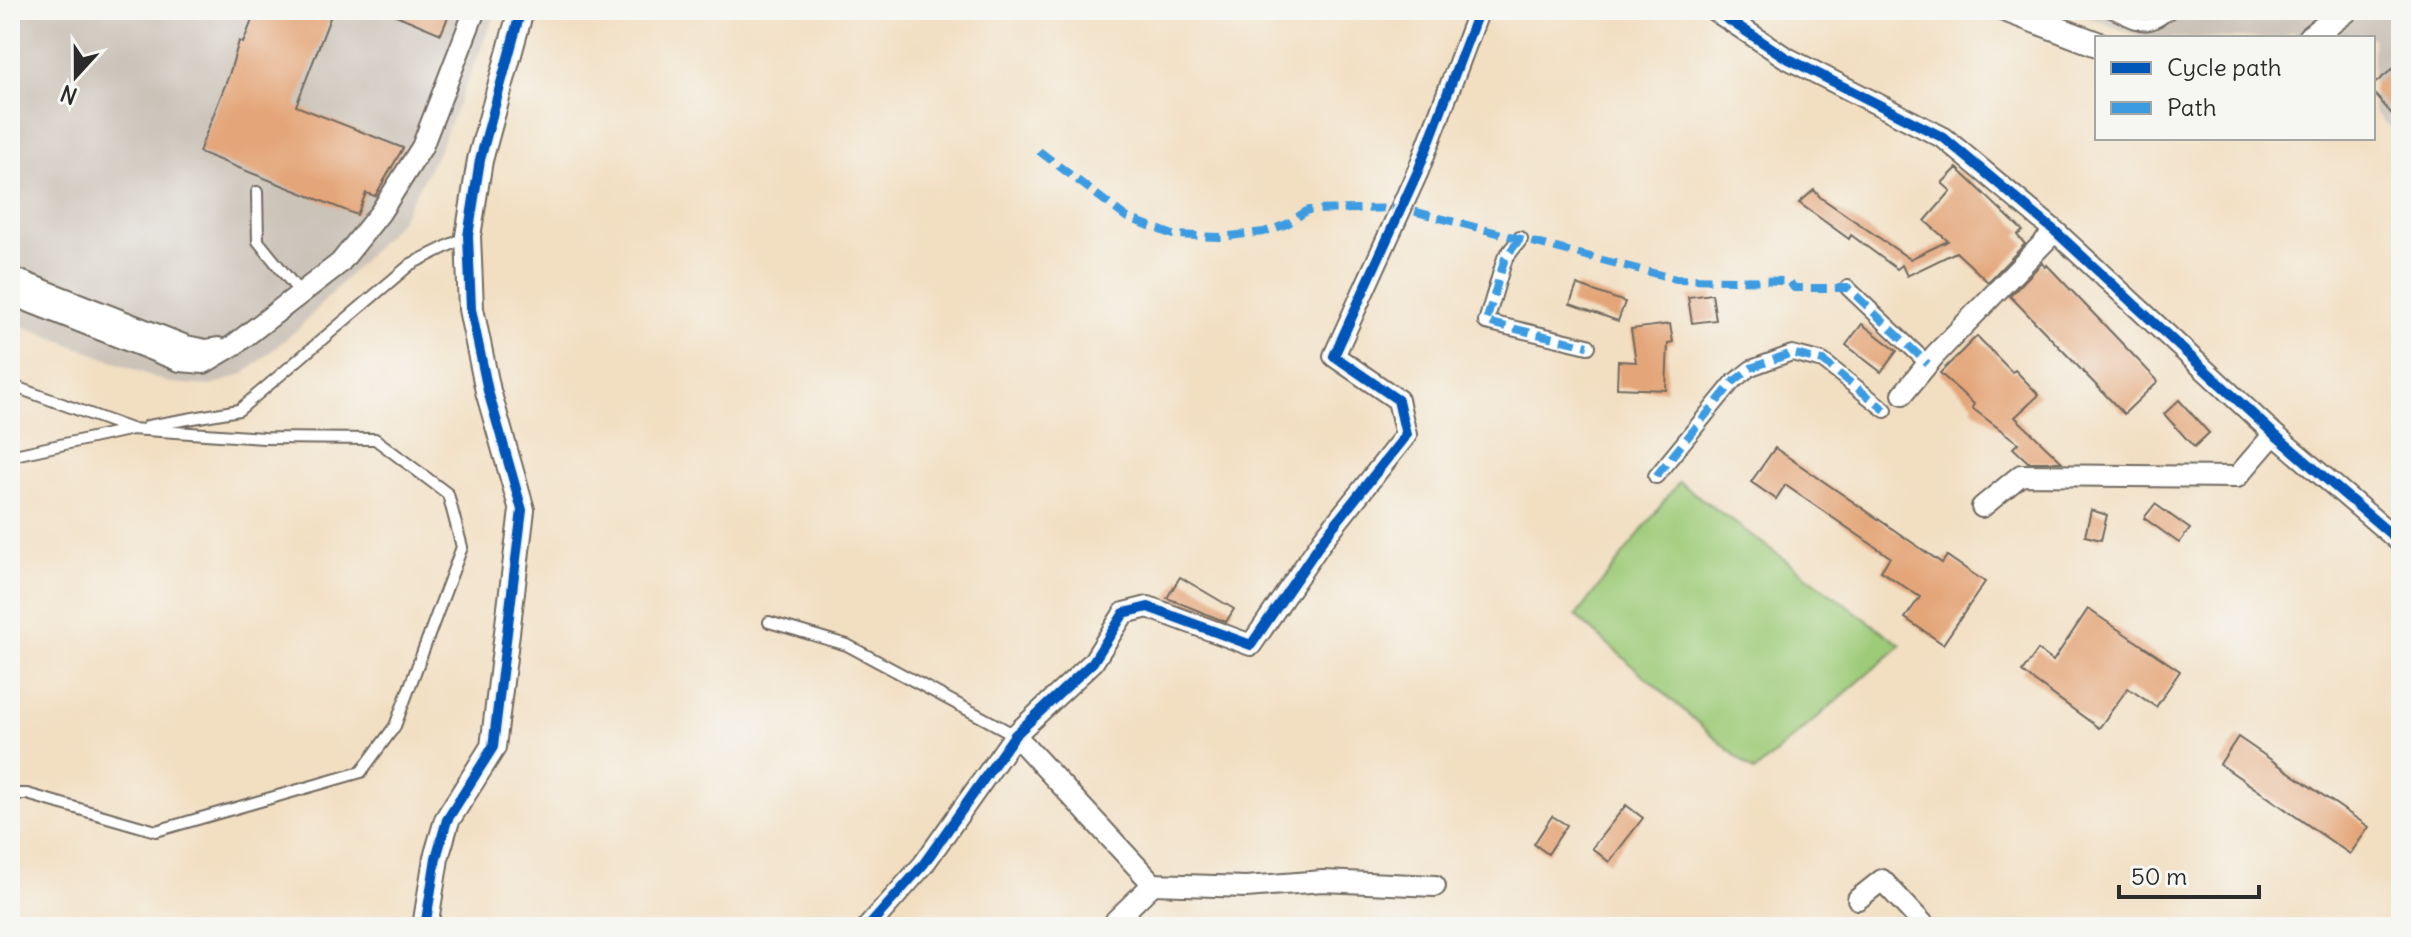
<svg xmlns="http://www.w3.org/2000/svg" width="2411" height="937" viewBox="0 0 2411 937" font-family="Delius,sans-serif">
  <rect width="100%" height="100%" fill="#f6f6f2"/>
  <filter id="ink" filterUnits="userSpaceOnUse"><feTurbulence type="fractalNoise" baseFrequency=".0125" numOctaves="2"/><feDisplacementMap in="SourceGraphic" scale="16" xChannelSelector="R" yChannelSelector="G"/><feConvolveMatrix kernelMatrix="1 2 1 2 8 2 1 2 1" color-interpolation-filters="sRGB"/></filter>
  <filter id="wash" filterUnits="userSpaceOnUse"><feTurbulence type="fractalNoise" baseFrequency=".006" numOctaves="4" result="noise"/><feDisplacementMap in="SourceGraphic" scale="32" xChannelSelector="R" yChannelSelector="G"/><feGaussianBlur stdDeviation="1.8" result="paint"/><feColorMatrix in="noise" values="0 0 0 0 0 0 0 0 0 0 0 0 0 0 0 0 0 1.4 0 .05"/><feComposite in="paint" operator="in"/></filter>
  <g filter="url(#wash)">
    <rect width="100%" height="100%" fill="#f2dfc2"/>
    <path fill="#cbc2b8" d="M10,10h487l-59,142 -38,69 -101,107 -55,46 -33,12 -42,-3 -159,-62z
      M2068,10h333v128l-28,-27v-73h-74l-7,-7 -10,7h-138z"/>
    <path fill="#9ecb78" stroke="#647b52" stroke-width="2" d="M1679,482l222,163 -147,127 -178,-156z"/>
    <g id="blocks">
      <path fill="#e4a578" d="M256,10h77l-37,96 107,42 -28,48 -9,-3 -9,22 -158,-63 30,-77 10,-34 4,2z
        M384,10h67l-10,24z
        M2401,62v63l-28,-33v-7z
        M1957,168l66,63 -6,4 8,9 -37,38 -32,-30 -49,24 -5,-11 -5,4 -46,-34 -2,4 -50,-36 15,-13 6,7 90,62 38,-18 -23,-20 26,-30 -9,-8z
        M2042,263l3,4 2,-2 111,116 -34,33 -114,-118z
        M1577,285l48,17 -7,19 -48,-17z
        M1712,294l4,26 -24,3 -4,-26z
        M1670,324l3,18 -5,1 -2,47 -49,-2 1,-27 18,1 -5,-33z
        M1862,324l35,27 -16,21 -35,-27z
        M1977,336l35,36 3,-2 24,25 -24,22 47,45h-34l-15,-14 5,-5 -46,-35 2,-4 -34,-31z
        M2179,400l30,33 -15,14 -30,-33z
        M1775,448l167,115 5,-7 38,26 -42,62 -38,-26 15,-21 -39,-26 9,-14 -105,-72 -9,14 -25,-17z
        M2155,504l35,25 -11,14 -35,-25z
        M2091,510l16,5 -6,25 -16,-4z
        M1180,577l54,32 -8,13 -59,-24z
        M2088,609l92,62 -24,36 -28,-19 -29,40 -77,-56 16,-22 15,11z
        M2238,737l131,90 -19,27 -130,-90z
        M1626,805l17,13 -34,44 -17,-14z
        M1552,816l15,9 -19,29 -14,-10z"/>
    </g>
  </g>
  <g filter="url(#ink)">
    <use href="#blocks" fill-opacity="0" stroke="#716a60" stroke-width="2"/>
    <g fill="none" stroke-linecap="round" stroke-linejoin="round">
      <defs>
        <path id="service" d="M2106,10c33,13 38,25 67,0
          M257,192l1,49 43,53
          M10,385l121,44 133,9 111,1 73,55 14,53 -67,179 -34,46 -205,59 -129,-37h-17
          M148,426l91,-16 172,-146 55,-27
          M10,456l118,-26
          M769,622l78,23 168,90"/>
        <path id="pedestrian" d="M1520,239l-15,19 -19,64 102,24
          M1848,288l80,76
          M1656,476l77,-94 18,-14 41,-15 31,8 62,49"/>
        <path id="minor" d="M1714,10l71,47 159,81 111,93 219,203 127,109
          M10,277l176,69 20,4 12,-2
          M10,294l170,67 24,2 30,-18 106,-82 40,-50 42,-66 53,-137
          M1903,394l32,-39 120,-124
          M1982,507l39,-32 216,2 37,-43
          M1015,735l138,149 93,3 77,-6 112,5
          M1858,899l24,-19 44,47
          M868,927l55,-62 92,-130 78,-73 31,-49 24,-6 103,38 73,-107 82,-103 -8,-35 -64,-44 84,-185 61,-161
          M1114,927l2,-7 37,-36"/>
        <path id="tertiary" d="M2007,10l90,34
          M2310,38l36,-28
          M425,927l11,-69 11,-38 46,-73 29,-237 -34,-119 -17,-82 -3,-73 12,-76 41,-150"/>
      </defs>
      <use href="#service" stroke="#716a60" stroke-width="14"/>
      <use href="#pedestrian" stroke="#716a60" stroke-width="18"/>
      <use href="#minor" stroke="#716a60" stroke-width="24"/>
      <use href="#tertiary" stroke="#716a60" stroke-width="28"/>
      <use href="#service" stroke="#fff" stroke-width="10"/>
      <use href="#pedestrian" stroke="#fff" stroke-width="14"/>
      <use href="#minor" stroke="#fff" stroke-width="20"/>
      <use href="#tertiary" stroke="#fff" stroke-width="24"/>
      <path stroke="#3d9ce1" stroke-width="8" stroke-dasharray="16 8" stroke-linecap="butt" d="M1039,151l87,66 47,18 47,2 44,-5 23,-8 21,-14 93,-2 275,71 113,2 5,7h54l80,76
        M1520,239l-15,19 -19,64 102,24
        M1656,476l77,-94 18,-14 41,-15 31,8 62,49"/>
      <defs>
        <path id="cycleway" d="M1714,10l71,47 159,81 111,93 219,203 127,109
          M425,927l11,-69 11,-38 46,-73 29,-237 -34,-119 -17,-82 -3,-73 12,-76 41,-150
          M868,927l55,-62 92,-130 78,-73 31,-49 24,-6 103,38 73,-107 82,-103 -8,-35 -64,-44 84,-185 61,-161"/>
      </defs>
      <use href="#cycleway" stroke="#f6f6f2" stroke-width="15"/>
      <use href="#cycleway" stroke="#0057b8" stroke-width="10"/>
    </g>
  </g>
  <rect width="2411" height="937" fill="none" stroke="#f6f6f2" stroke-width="40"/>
  <rect x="2095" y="36" width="280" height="104" fill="#f6f6f2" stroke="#a5a5a2" stroke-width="2"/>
  <rect x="2111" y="62" width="40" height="12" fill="#0057b8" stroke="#a5a5a2" stroke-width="2"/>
  <text x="2167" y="76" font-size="24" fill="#2b2b2b">Cycle path</text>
  <rect x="2111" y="102" width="40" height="12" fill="#3d9ce1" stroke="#a5a5a2" stroke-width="2"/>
  <text x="2167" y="116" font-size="24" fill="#2b2b2b">Path</text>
  <g transform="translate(76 76) rotate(201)" stroke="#f6f6f2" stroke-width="6" paint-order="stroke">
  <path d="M0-6L14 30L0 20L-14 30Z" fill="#2b2b2b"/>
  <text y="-12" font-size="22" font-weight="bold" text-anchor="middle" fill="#2b2b2b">N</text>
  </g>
  <path d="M2119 885v12h140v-12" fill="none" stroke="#2b2b2b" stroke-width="4"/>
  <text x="2131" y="885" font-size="24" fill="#2b2b2b" stroke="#f6f6f2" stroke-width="6" paint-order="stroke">50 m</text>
</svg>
